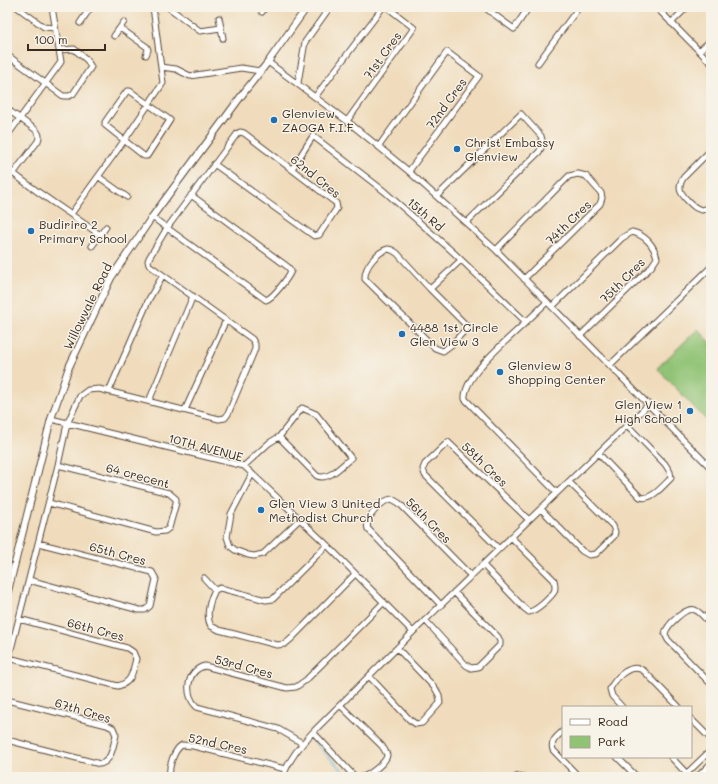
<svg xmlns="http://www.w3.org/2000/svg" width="718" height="784" viewBox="0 0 718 784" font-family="Mali,sans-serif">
  <rect width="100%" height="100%" fill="#f7f3e8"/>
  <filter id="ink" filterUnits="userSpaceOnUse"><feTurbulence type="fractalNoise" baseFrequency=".025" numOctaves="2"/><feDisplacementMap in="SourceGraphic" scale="8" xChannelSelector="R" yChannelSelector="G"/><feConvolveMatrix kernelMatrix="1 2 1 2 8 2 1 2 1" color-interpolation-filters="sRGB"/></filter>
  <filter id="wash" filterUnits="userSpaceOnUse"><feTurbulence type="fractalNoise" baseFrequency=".012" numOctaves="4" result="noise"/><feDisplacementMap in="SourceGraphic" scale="16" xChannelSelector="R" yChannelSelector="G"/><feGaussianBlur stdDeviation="0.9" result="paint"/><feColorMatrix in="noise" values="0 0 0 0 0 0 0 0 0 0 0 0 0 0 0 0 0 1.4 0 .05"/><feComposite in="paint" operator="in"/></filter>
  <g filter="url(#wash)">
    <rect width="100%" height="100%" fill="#f0dcbc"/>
    <path fill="#90c374" stroke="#667649" d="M698,329l13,14v82l-54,-57z"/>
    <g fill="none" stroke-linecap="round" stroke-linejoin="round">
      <path stroke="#6dc2e9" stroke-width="1.5" d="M315,743l32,32"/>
    </g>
  </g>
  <g filter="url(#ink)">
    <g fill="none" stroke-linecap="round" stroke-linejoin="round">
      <defs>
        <path id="minor" d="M17,7l27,20 11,1
          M168,7l32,24 21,-3
          M484,7l30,22 15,-22
          M656,7l55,56
          M262,12l3,-5
          M219,18l4,20
          M80,23l11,-16
          M671,23l16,-16
          M120,28l27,19 1,3 -2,5
          M114,36l10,-14
          M699,51l12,-11
          M7,55l56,41h6l4,-2 18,-27 -4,-7 -13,-11 -15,1
          M268,62l79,59 59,48 90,81 215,218
          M538,63l41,-56
          M161,67l15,2 14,7 51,-8 19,3
          M298,83l7,-41 25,-35
          M127,91h3l40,29 -23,36h-3l-39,-31v-3z
          M315,97l68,-90
          M7,109l29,21c3,4 4,6 2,11l-25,33
          M347,121l67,-93 -27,-21
          M7,136l54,-74 -9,-55
          M379,146l68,-94 32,24 -70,95
          M711,150l-27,27c-8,11 -3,17 5,25 4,4 7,7 13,8l9,-3
          M7,168c29,25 62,44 93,67
          M292,169l21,-33 71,55 69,61 73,70 21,-20
          M99,177l28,20
          M437,196l84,-82 20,22 2,8 -4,8 -73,71
          M71,214l55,-76 37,-55 -10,-76
          M152,217l114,83c8,-3 22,-22 25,-29l-3,-4 -97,-72
          M92,246l14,-19
          M388,249l4,1 5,3 33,36 38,38 -17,18 -8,6 -8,-3 -70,-69c-1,-12 12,-27 23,-30z
          M496,250l73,-74 9,-2 8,2 15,17 1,5 -2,6 -76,75
          M430,289l31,-29
          M552,307l70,-69 10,-6c13,3 22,13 25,26l-6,9 -71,69
          M526,322c-17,17 -63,53 -61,77l92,94
          M610,365l101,-98
          M109,391l40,-92 14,-24
          M149,401l44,-105
          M302,408l14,6 35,44c-9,7 -22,23 -34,18l-38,-39z
          M185,410l41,-90
          M51,419l193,47 83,79 86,87
          M598,453l42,44c11,4 23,-11 31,-19l-1,-6 -5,-8 -38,-39
          M244,466l25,-23 10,-6
          M252,474l-21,40 -4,23 3,9 5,4 13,5 6,1 9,-2 37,-35
          M49,503l107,29 9,-1 4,-3 7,-25v-4l-7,-6 -111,-28
          M541,509l41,42 7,4 7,-1 18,-18 1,-4 -2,-6 -44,-44
          M327,545l-54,54 -7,1 -42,-11 -4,-1 -5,2c-5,9 -10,26 -4,36l8,4 58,15 8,-1 6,-5 64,-65
          M499,549l-74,-74 -2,-6 2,-5 23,-22 81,78
          M483,565l41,43 5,4c7,-1 21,-14 25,-20 2,-4 1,-8 0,-12l-43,-43
          M204,578l11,12
          M29,580l110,30h6l5,-4 6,-27 -4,-7 -114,-29
          M441,605l-73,-76c-4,-11 14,-29 24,-30l7,4 72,73
          M425,620l41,45 5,3 7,-1 22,-22v-4l-2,-4 -44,-45
          M711,625c-4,-4 -10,-13 -16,-15 -9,-4 -29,16 -30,24l3,6 43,44
          M9,658l109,28c15,-4 14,-14 18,-27l-3,-7 -6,-4 -108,-29
          M7,665l51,-200 9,-41 13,-28 8,-6 11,-1 120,30 6,-1 3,-4 27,-65v-5l-3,-5 -103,-74 -1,-4 1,-3 18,-30 70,-94 3,-2 4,1 92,70 1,5 -18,27 -5,1 -100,-72
          M369,676l41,44 6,4 6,-1 18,-20 -1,-8 -4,-7 -38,-40
          M7,700l100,25 6,3 3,7c-3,11 -4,26 -16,29l-93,-24
          M340,705l42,41c2,3 4,6 5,9 0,7 -19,21 -25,22
          M622,707l-10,-11 -2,-7c6,-12 21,-27 34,-18l35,36
          M691,719l20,20
          M563,731c-6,6 -13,10 -10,19l26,27
          M313,732l41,44 5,1
          M302,743l-24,-14 -81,-22c-13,-11 -11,-37 8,-41l82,22 9,-1 10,-7 78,-78
          M617,757l20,20
          M671,757l16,17
          M170,777c-2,-10 4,-27 12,-32l11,1 92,23
          M283,777c5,-17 18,-32 30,-45l100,-100 235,-227
          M516,777l3,-1 5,1
          M683,777l28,-27"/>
        <path id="tertiary" d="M7,595l44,-176 18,-52 42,-89 41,-61 93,-126 23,-29 39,-55
          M698,777l13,-13"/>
      </defs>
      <use href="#minor" stroke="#564536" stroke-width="7"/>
      <use href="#tertiary" stroke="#564536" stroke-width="8"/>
      <use href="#minor" stroke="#fff" stroke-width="5"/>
      <use href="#tertiary" stroke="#fff" stroke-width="6"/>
    </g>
  </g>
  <g fill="#1f6fb2" stroke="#f7f3e8" stroke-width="1.5">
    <circle cx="274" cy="120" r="4"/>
    <circle cx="457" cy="149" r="4"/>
    <circle cx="31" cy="231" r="4"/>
    <circle cx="402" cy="334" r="4"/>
    <circle cx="500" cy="372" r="4"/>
    <circle cx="690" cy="411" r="4"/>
    <circle cx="261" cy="510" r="4"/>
  </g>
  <g text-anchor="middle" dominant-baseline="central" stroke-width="3" stroke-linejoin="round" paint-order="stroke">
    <g font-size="12" fill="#3b2a1e" stroke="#f7f3e8">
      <text transform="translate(382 55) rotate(-54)">71st Cres</text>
      <text transform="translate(446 103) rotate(-54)">72nd Cres</text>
      <text transform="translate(316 176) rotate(39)">62nd Cres</text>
      <text transform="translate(426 214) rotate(41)">15th Rd</text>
      <text transform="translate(568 222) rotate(-44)">74th Cres</text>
      <text transform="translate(622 280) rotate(-45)">75th Cres</text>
      <text transform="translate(87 306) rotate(-64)">Willowvale Road</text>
      <text transform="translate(206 447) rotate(15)">10TH AVENUE</text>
      <text transform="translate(485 464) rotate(44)">58th Cres</text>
      <text transform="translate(138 475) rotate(15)">64 crecent</text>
      <text transform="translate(429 520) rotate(45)">56th Cres</text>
      <text transform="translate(118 553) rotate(15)">65th Cres</text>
      <text transform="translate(96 629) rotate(15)">66th Cres</text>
      <text transform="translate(244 666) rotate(15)">53rd Cres</text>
      <text transform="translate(83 710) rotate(17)">67th Cres</text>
      <text transform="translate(218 743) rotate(12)">52nd Cres</text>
    </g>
    <g font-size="12" fill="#3b2a1e" stroke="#f7f3e8" text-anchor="start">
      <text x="282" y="113">Glenview<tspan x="282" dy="14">ZAOGA F.I.F</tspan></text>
      <text x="465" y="142">Christ Embassy<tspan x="465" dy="14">Glenview</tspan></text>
      <text x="39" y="224">Budiriro 2<tspan x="39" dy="14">Primary School</tspan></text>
      <text x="410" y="327">4488 1st Circle<tspan x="410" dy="14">Glen View 3</tspan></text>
      <text x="508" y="365">Glenview 3<tspan x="508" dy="14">Shopping Center</tspan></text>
      <text x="682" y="404" text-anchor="end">Glen View 1<tspan x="682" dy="14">High School</tspan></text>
      <text x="269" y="503">Glen View 3 United<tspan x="269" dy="14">Methodist Church</tspan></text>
    </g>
  </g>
  <rect width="718" height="784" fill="none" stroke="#f7f3e8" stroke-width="24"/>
  <rect x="562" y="706" width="130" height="52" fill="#f7f3e8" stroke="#aca397"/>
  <rect x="570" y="719" width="20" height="6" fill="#ffffff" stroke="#aca397"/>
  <text x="598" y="726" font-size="12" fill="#3b2a1e">Road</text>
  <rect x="570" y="736" width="20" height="12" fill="#90c374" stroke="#aca397"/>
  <text x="598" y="746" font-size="12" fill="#3b2a1e">Park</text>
  <path d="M28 44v6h77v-6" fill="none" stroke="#3b2a1e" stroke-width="2"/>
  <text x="34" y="44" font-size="12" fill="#3b2a1e" stroke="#f7f3e8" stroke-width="3" paint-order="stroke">100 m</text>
</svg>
